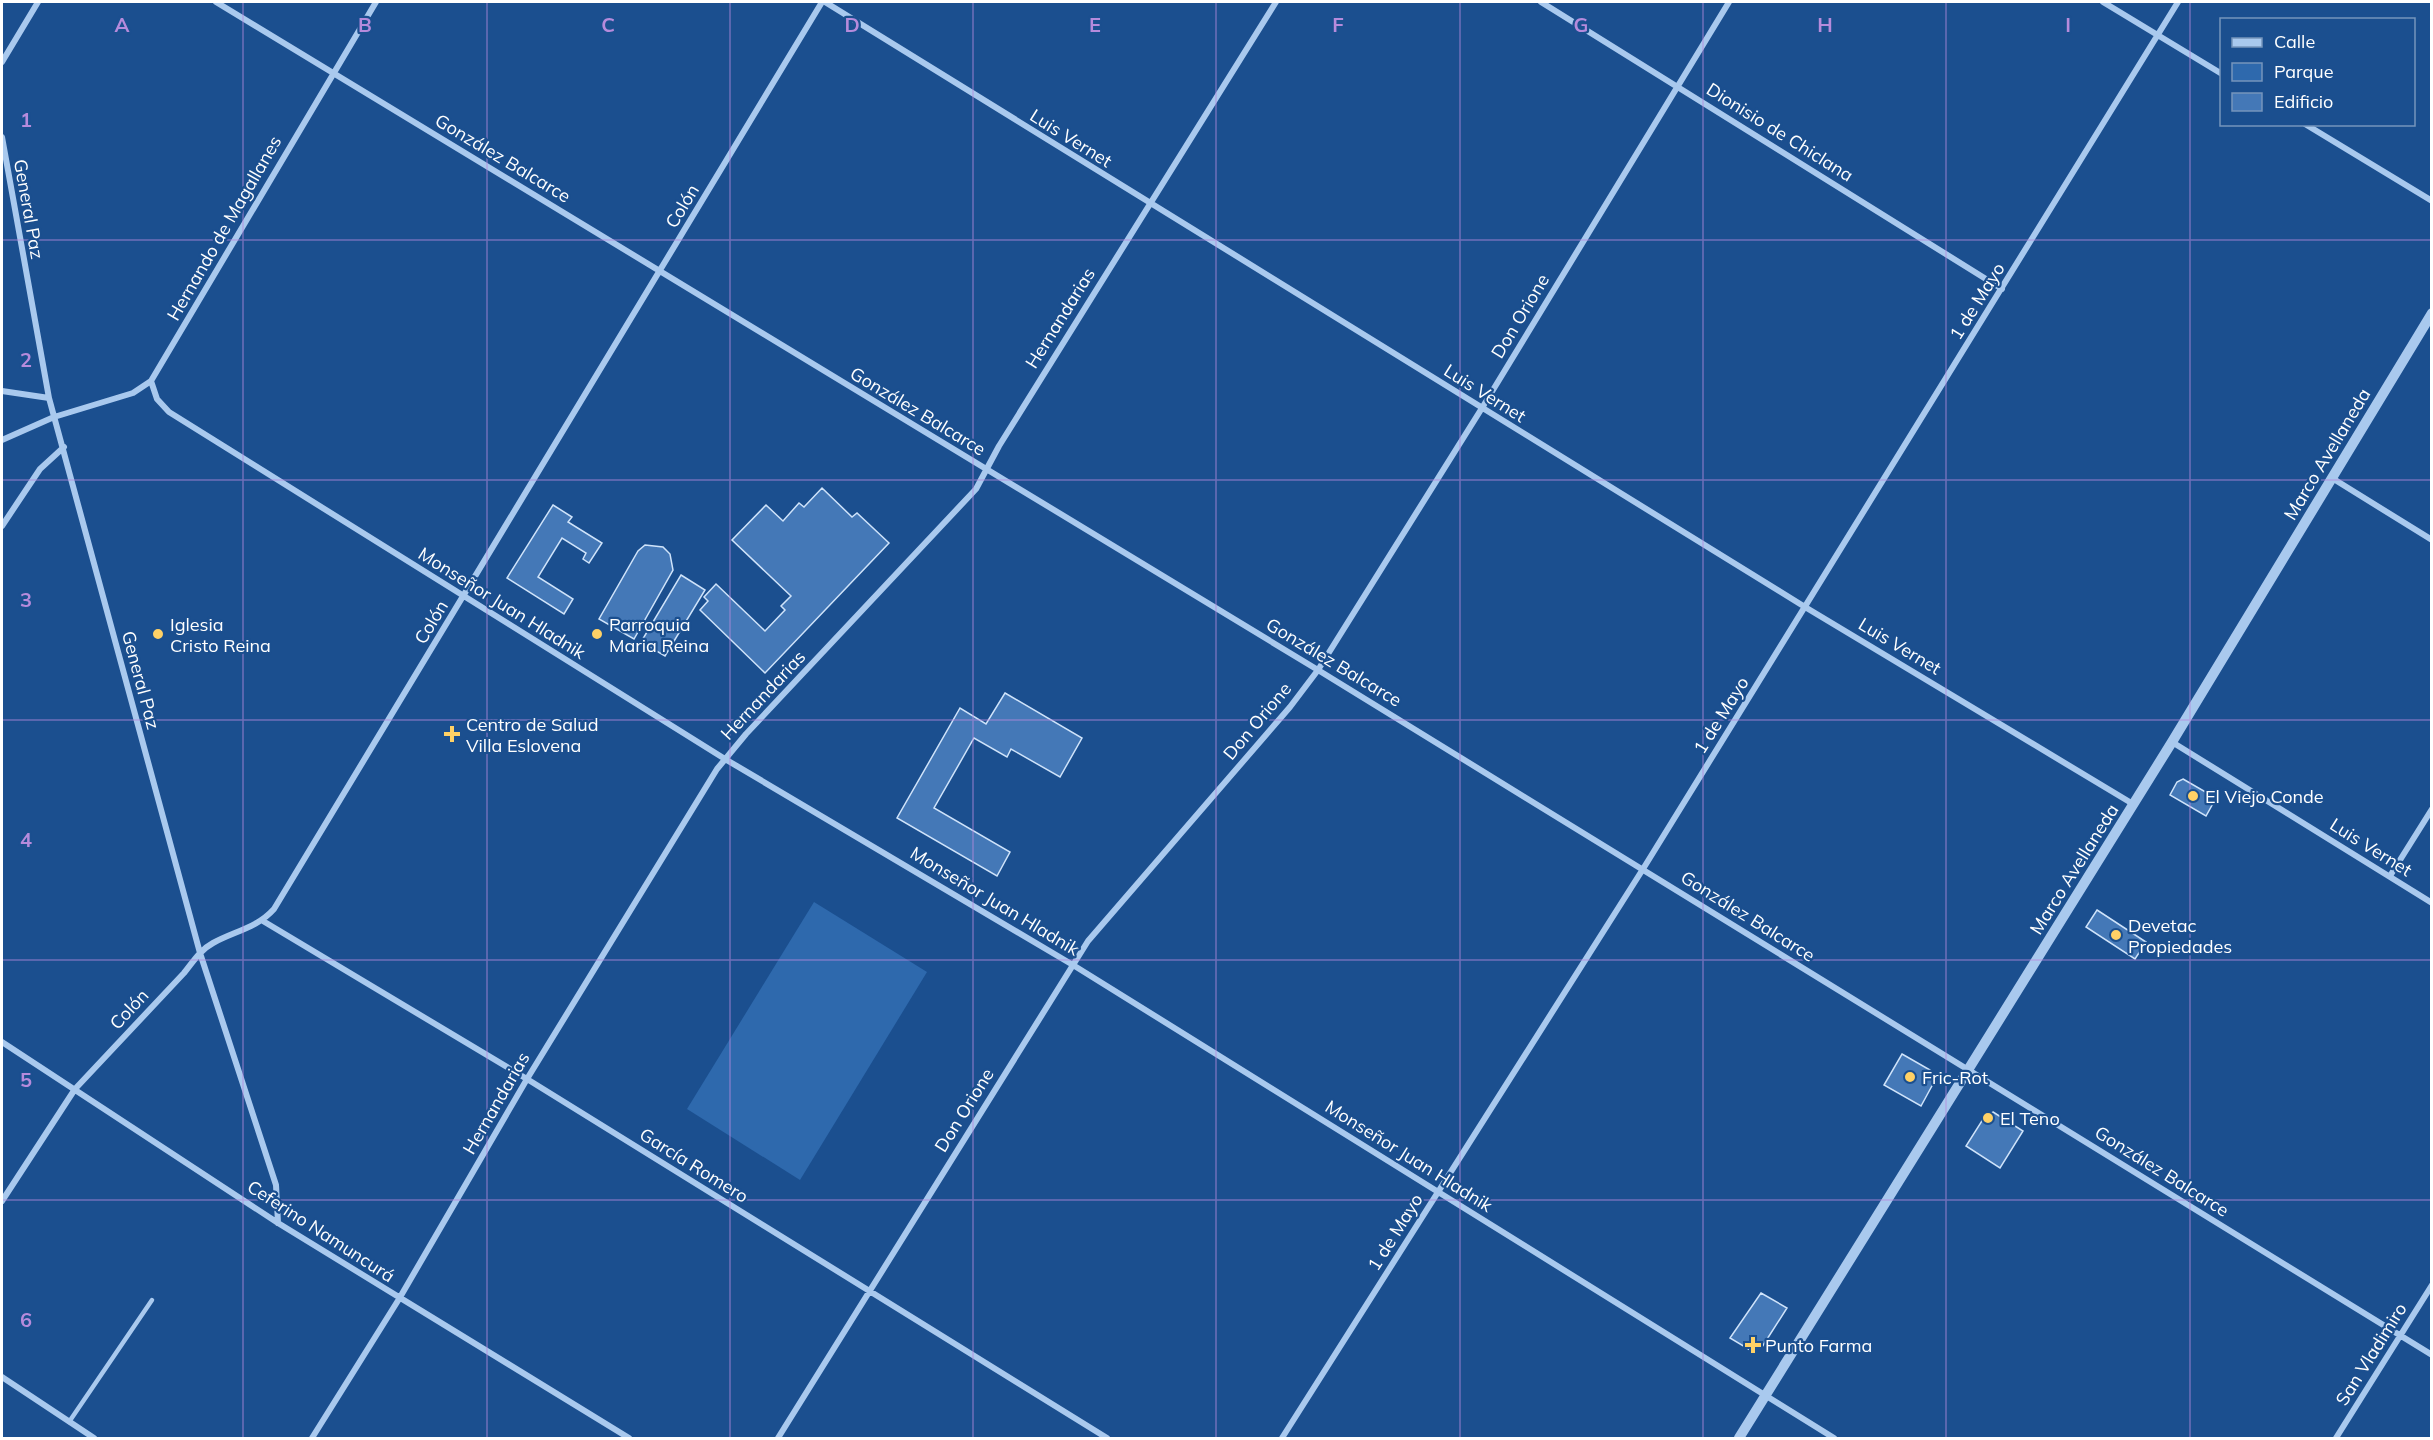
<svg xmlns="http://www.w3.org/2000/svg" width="2433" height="1440" viewBox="0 0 2433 1440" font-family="Mulish,sans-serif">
  <rect width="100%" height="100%" fill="#1b4f8f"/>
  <path fill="#2e69ad" d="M814,902l113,70 -127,208 -113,-71z"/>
  <path fill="#4478b7" stroke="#cfe3fa" stroke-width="1.5" d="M822,488l30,29 5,-4 32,30 -124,130 -65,-63 8,-9 -4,-4 12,-13 49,47 20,-21 -4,-4 10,-10 -59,-56 34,-35 17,16 16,-18 5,4z
    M553,505l19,12 -4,5 34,21 -13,20 -6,-4 3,-6 -24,-15 -24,39 35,22 -9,15 -57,-36z
    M645,545l18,2 7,7 3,16 -39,69 -35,-20 39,-68z
    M681,575l24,15 -40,66 -24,-14z
    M1005,693l77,45 -22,39 -49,-28 -4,8 -33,-19 -40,70 76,44 -13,24 -100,-58 63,-110 26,16z
    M2183,779l33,19 -10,18 -36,-21 7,-13z
    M2097,910l49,32 -11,17 -49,-32z
    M1902,1054l28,16 3,14 -12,22 -37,-21z
    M1993,1112l30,19 -23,37 -34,-22 19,-30z
    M1761,1293l26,15 -25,39 -12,3 -20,-12z"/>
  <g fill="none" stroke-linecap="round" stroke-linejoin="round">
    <path stroke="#a9c9ee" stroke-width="4.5" d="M69,1422l83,-122"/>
    <path stroke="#a9c9ee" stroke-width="6" d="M216,2l1102,668 1114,685
      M825,2l980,605 328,197
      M1541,2l461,287
      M2103,2l119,72
      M2,62l36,-60
      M2305,124l127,77
      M2,137l47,261 151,555 76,232 2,38
      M151,381l6,18 12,13 556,347 348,206 761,473
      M2,391l47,7
      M2,440l52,-23 79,-24 18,-12 225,-379
      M2332,478l100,62
      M2,526l38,-57 24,-22
      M2172,742l260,161
      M2390,876l42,-67
      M263,921l264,158 580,359
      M2,1042l276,181 351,215
      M2,1201l73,-112 109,-116c9,-11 16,-23 29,-30 22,-12 44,-15 61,-34l548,-907
      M2,1377l92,61
      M312,1438l87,-139 128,-220 190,-310 29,-35 230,-245 23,-43 277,-444
      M778,1438l310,-497 202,-234 28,-37 164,-262 247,-406
      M1282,1438l361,-569 535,-867
      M2336,1438l96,-153"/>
    <path stroke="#a9c9ee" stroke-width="10" d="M1739,1438l433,-696 260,-429"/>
  </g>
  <path fill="none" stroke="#b68bdc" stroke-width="1.5" stroke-opacity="0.55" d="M243,2v1436M487,2v1436M730,2v1436M973,2v1436M1216,2v1436M1460,2v1436M1703,2v1436M1946,2v1436M2190,2v1436M2,240h2430M2,480h2430M2,720h2430M2,960h2430M2,1200h2430"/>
  <g fill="#ffd166" stroke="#1b4f8f" stroke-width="2">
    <circle cx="158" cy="634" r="6"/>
    <circle cx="597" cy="634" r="6"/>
    <path d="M449 725h6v6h6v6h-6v6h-6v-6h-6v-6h6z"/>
    <circle cx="2193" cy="796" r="6"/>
    <circle cx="2116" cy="935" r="6"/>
    <circle cx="1910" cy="1077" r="6"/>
    <circle cx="1988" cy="1118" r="6"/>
    <path d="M1750 1336h6v6h6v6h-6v6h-6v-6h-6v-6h6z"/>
  </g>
  <g text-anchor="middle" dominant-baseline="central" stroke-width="4.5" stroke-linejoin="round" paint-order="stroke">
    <g font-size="18" fill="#fff" stroke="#1b4f8f">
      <text transform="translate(1780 132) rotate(32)">Dionisio de Chiclana</text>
      <text transform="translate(1071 138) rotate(32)">Luis Vernet</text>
      <text transform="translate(503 158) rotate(31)">González Balcarce</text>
      <text transform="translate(682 206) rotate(-59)">Colón</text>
      <text transform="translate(29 209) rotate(80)">General Paz</text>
      <text transform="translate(224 228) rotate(-60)">Hernando de Magallanes</text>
      <text transform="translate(1977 301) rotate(-58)">1 de Mayo</text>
      <text transform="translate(1520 316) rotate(-59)">Don Orione</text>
      <text transform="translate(1060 318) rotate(-58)">Hernandarias</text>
      <text transform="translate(1485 393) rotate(32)">Luis Vernet</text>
      <text transform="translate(918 411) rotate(31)">González Balcarce</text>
      <text transform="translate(2327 454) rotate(-59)">Marco Avellaneda</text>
      <text transform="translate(502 603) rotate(32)">Monseñor Juan Hladnik</text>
      <text transform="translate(431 622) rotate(-59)">Colón</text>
      <text transform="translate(1900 646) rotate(31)">Luis Vernet</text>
      <text transform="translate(1334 662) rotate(31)">González Balcarce</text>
      <text transform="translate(141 680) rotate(75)">General Paz</text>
      <text transform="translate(763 695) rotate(-47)">Hernandarias</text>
      <text transform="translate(1721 715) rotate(-58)">1 de Mayo</text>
      <text transform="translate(1257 721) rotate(-50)">Don Orione</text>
      <text transform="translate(2371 847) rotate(32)">Luis Vernet</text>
      <text transform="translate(2074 869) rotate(-58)">Marco Avellaneda</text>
      <text transform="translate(995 901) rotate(31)">Monseñor Juan Hladnik</text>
      <text transform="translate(1748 916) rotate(32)">González Balcarce</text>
      <text transform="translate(129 1009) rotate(-47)">Colón</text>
      <text transform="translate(496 1103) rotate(-60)">Hernandarias</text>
      <text transform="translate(964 1110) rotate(-58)">Don Orione</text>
      <text transform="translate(1409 1156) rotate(32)">Monseñor Juan Hladnik</text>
      <text transform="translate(694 1165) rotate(32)">García Romero</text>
      <text transform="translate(2162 1171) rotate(32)">González Balcarce</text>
      <text transform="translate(321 1231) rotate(33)">Ceferino Namuncurá</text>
      <text transform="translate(1395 1232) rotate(-58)">1 de Mayo</text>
      <text transform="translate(2371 1354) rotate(-58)">San Vladimiro</text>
    </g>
    <g font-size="18" fill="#fff" stroke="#1b4f8f" text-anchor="start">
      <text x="170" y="624">Iglesia<tspan x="170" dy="21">Cristo Reina</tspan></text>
      <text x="609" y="624">Parroquia<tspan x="609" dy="21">Maria Reina</tspan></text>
      <text x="466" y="724">Centro de Salud<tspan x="466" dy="21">Villa Eslovena</tspan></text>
      <text x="2205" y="796">El Viejo Conde</text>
      <text x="2128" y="925">Devetac<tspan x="2128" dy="21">Propiedades</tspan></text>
      <text x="1922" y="1077">Fric-Rot</text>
      <text x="2000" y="1118">El Teno</text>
      <text x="1765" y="1345">Punto Farma</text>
    </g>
  </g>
  <g font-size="20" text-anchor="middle" font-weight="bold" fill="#b68bdc" stroke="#1b4f8f" stroke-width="4.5" stroke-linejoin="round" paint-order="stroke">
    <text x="122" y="32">A</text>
    <text x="365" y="32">B</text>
    <text x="608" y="32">C</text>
    <text x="852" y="32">D</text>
    <text x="1095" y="32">E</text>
    <text x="1338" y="32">F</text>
    <text x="1581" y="32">G</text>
    <text x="1825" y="32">H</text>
    <text x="2068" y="32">I</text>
    <text x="26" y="127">1</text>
    <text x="26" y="367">2</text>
    <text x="26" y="607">3</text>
    <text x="26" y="847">4</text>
    <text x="26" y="1087">5</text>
    <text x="26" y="1327">6</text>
  </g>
  <rect width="2433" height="1440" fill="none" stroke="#ffffff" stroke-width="6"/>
  <rect x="2220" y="18" width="195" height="108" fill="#1b4f8f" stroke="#7695bc" stroke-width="1.5"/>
  <rect x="2232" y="38" width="30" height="9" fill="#a9c9ee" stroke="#7695bc" stroke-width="1.5"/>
  <text x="2274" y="48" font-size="18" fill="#ffffff">Calle</text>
  <rect x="2232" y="63" width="30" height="18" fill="#2e69ad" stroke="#7695bc" stroke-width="1.5"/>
  <text x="2274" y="78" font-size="18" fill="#ffffff">Parque</text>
  <rect x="2232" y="93" width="30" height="18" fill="#4478b7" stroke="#7695bc" stroke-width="1.5"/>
  <text x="2274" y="108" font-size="18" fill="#ffffff">Edificio</text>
</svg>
